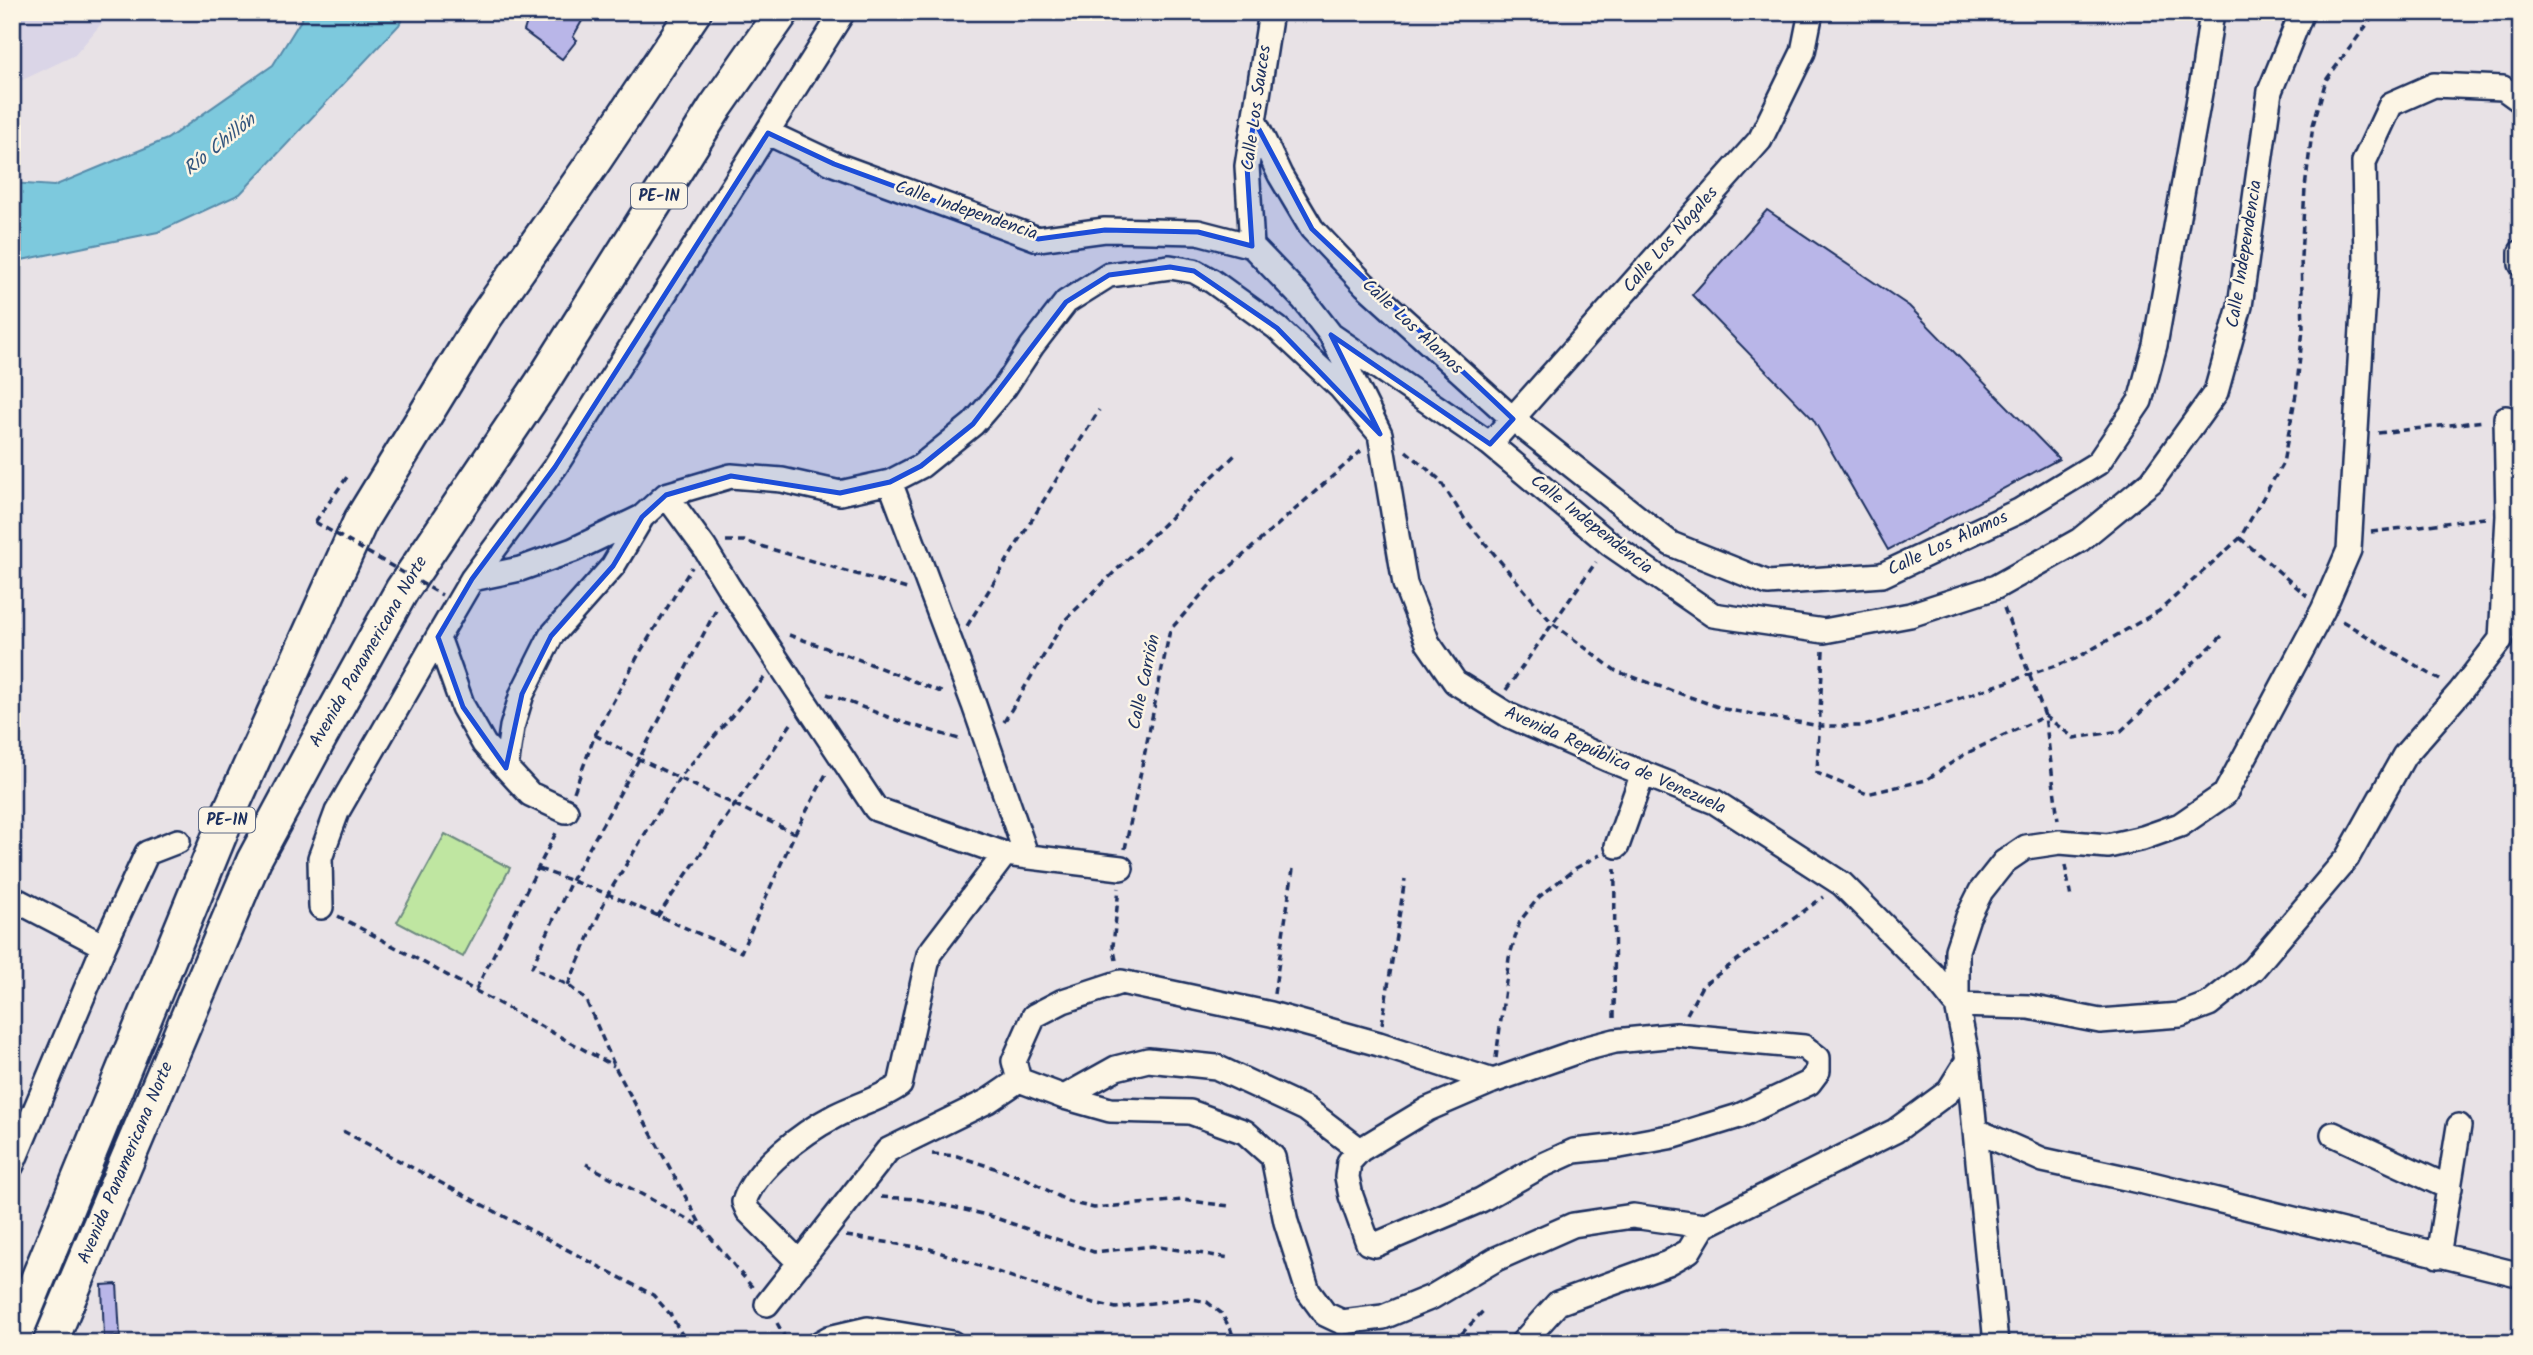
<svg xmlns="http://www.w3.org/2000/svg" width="2533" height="1355" viewBox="0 0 2533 1355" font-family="Kalam,sans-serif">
  <rect width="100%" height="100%" fill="#e8e2e6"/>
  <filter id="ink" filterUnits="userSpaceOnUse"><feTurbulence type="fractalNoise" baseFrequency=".0143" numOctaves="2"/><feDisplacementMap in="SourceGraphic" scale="14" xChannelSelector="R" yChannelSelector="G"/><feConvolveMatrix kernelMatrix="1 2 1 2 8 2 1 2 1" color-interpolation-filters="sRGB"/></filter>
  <g filter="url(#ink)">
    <path fill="#dad5e7" d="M12,12h99l-36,43 -63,30z"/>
    <path fill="#bfe6a1" stroke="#6d8a80" stroke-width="2" d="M445,834l65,34 -47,89 -66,-35z"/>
    <path fill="#7dc9dd" stroke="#568baa" stroke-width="2" d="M306,12h100l-7,13 -159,169 -82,38 -146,30v-79l42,3 113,-47 106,-74z"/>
    <path fill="#b9b6e8" stroke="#1b2f5e" stroke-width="2" d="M530,12h57l-14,25 4,3 -15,19 -38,-28z
      M1767,210l142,96 150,153 -171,91 -75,-131 -121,-124z
      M117,1284l3,52 -16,1 -2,-52z"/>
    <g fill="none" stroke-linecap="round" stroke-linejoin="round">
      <defs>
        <path id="minor" d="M1254,120l26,55 32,54 53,56 148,134 158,125 97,39 114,-8 137,-64 79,-48 42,-62 15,-56 48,-269 9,-64
          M768,133l66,31 204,75 67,-9 93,2 54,14 51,53 28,36 159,109 120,100 103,71 111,16 86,-16 86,-28 84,-47 72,-59 64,-89 24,-86 30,-215 32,-79
          M1252,246l-5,-80 24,-154
          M2521,252v12
          M1332,337l48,97 25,150 23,59 27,39 53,33 99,44 108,43 127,82 90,90 25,31
          M1490,444l270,-304 43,-88 8,-40
          M890,482l84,223 53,152
          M666,495l38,52 24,39 148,223 129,45 116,14
          M472,579l48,-10 53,-19 69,-33 24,-22 65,-19 51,4 58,13 50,-11 31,-16 52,-42 32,-37 27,-41 34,-44 43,-27 61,-8 24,4 18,10 65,47 63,59 40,47
          M438,637l25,70 21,37 46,50 36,17
          M506,768l6,-41 10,-33 29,-58 62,-70 29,-49
          M1617,846l26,-73
          M12,898l92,48
          M321,907l-1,-49 17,-46 101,-175 34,-58 83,-112 288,-455
          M1957,1005l72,2 71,14 80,-6 29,-11 44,-35 94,-111 57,-102 56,-64 41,-53 7,-123 -2,-98
          M1676,1035l128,12 14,11v13l-9,12 -70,33 -65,20 -54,10 -46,5 -33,15 -60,34 -106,45 -7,-2 -17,-47 -4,-19 2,-15 11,-12 68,-41 65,-28 91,-32 31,-8z
          M1493,1081l-114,-37 -108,-30 -150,-32 -58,19 -29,15 -20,45 5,19 45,17 46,13 80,2 55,20 28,25 13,65 22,69 17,23 17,8 41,-5 49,-20 64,-38 77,-34 60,-9 71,10 191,-95 53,-39 20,-32
          M1064,1097l52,-29 32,-8 68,7 90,42 54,41
          M1977,1131l66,29 101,22 377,93
          M2333,1134l117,54
          M12,1165l92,-219 43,-93 31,-12
          M2438,1256l21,-130
          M800,1263l-52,-52 -4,-9c11,-34 60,-70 91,-86 21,-11 46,-17 65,-31l29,-131 76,-100
          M767,1304l121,-154 100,-49 31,-21
          M820,1343l9,-5 39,-9 84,14
          M1522,1343l36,-40 110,-40 21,-12 15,-25
          M1996,1343l-28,-283 -11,-55v-55l11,-33 13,-26 23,-29 22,-15 34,-5 48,4 35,-8 37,-13 45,-31 98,-184 26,-60 17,-290 -2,-98 27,-58 43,-19 69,3 18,13"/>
        <path id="highway" d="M12,1342l213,-520 136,-302 123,-201 106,-152 104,-155
          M50,1343l204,-483 64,-119 84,-151 139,-206 174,-276 67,-96"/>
      </defs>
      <use href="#minor" stroke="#1b2f5e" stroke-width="28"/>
      <use href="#highway" stroke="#1b2f5e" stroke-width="38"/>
      <path stroke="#1b2f5e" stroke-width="3.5" stroke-dasharray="7 5" stroke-linecap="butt" d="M2378,433l107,-12
        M1406,451l33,28 25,39 88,105 64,48 108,38 96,17h44l84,-24 127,-43 84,-48 81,-73 43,-75 13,-69 7,-65 -2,-72 4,-69 8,-63 13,-45 49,-66
        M315,522l32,-45
        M2371,532l114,-14
        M2240,538l67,58
        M726,541h18l163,48
        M2004,608l41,108 13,104
        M716,610l-77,149 -67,120 -40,88 36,18 18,15 29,67 87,160 51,61
        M2342,621l98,59
        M967,626l132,-216
        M789,635l66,23 91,36
        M1823,651l-6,122 50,21 59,-14 39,-26 80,-38 29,22 47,-7 103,-97
        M1506,690l90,-128
        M827,694l72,27 63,19
        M1004,722l61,-102 171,-166
        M595,735l44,24 155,74
        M574,792l21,-57 44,-81 53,-87
        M1125,849l45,-219 42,-47 149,-132
        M2065,865l6,33
        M539,869l69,25 133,58 54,-119 31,-59
        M338,916l276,150
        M657,917l136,-196
        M1116,960l-3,-14 6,-58
        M568,985l40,-91 72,-117 84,-99
        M476,989l81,-158
        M1274,994l19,-125
        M1687,1014l15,-28 121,-89
        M1614,1018l1,-149
        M1382,1024l23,-145
        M1496,1058l13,-100 11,-37 19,-24 37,-29 24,-13
        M343,1131l310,164 17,19 17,29
        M932,1154l25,2 68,22 44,24 25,6 89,-8 46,6
        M586,1164l114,62
        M881,1197l35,2 71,16 107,37 59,-6 77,12
        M846,1236l84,13 143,49 43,10 72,-10 19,4 14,11 10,17 4,13
        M777,1323l11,20
        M1453,1343l32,-34"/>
      <use href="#minor" stroke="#fcf5e5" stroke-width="23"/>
      <use href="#highway" stroke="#fcf5e5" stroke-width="33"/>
      <path stroke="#1b2f5e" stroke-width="3.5" stroke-dasharray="7 5" stroke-linecap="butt" d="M315,522l127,73"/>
    </g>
  </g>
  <path fill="#1d4ed8" fill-opacity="0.2" stroke="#1d4ed8" stroke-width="5" stroke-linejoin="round" d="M1254,120l58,109 201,190 -23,25 -159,-109 49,99 -103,-106 -83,-57 -24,-4 -61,8 -43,27 -93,122 -52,42 -31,16 -50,11 -109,-17 -65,19 -24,22 -29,49 -62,70 -29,58 -16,74 -43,-61 -25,-70 34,-58 83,-112 213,-334 66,31 204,75 67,-9 93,2 54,14 -5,-80z"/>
  <g text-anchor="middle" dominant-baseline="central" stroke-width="5" stroke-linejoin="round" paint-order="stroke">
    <g fill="#fcf5e5" stroke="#5e6a86" stroke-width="2">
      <rect x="631" y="183.5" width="56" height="25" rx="5"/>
      <rect x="199" y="807.5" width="56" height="25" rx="5"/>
    </g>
    <g font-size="16" font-weight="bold" fill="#1b2f5e">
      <text x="659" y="196">PE-1N</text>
      <text x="227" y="820">PE-1N</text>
    </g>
    <g font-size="18" fill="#1b2f5e" stroke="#fcf5e5">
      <text transform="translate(1257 108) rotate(-82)">Calle Los Sauces</text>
      <text transform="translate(966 211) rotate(19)">Calle Independencia</text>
      <text transform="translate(1671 240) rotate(-49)">Calle Los Nogales</text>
      <text transform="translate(2245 254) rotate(-81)">Calle Independencia</text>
      <text transform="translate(1412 327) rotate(43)">Calle Los Alamos</text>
      <text transform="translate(1591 525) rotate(38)">Calle Independencia</text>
      <text transform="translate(1948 544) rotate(-25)">Calle Los Alamos</text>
      <text transform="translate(369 652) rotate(-60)">Avenida Panamericana Norte</text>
      <text transform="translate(1145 682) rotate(-78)">Calle Carrión</text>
      <text transform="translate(1615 761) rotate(24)">Avenida República de Venezuela</text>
      <text transform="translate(126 1163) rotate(-67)">Avenida Panamericana Norte</text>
    </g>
    <g font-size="19" font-style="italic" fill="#34567e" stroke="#fcf5e5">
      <text transform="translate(220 145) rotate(-39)">Río Chillón</text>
    </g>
  </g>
  <rect width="2533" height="1355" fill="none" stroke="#fcf5e5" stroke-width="42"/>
  <rect x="21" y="21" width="2491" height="1313" fill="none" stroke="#1b2f5e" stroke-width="2.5" filter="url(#ink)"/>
</svg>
